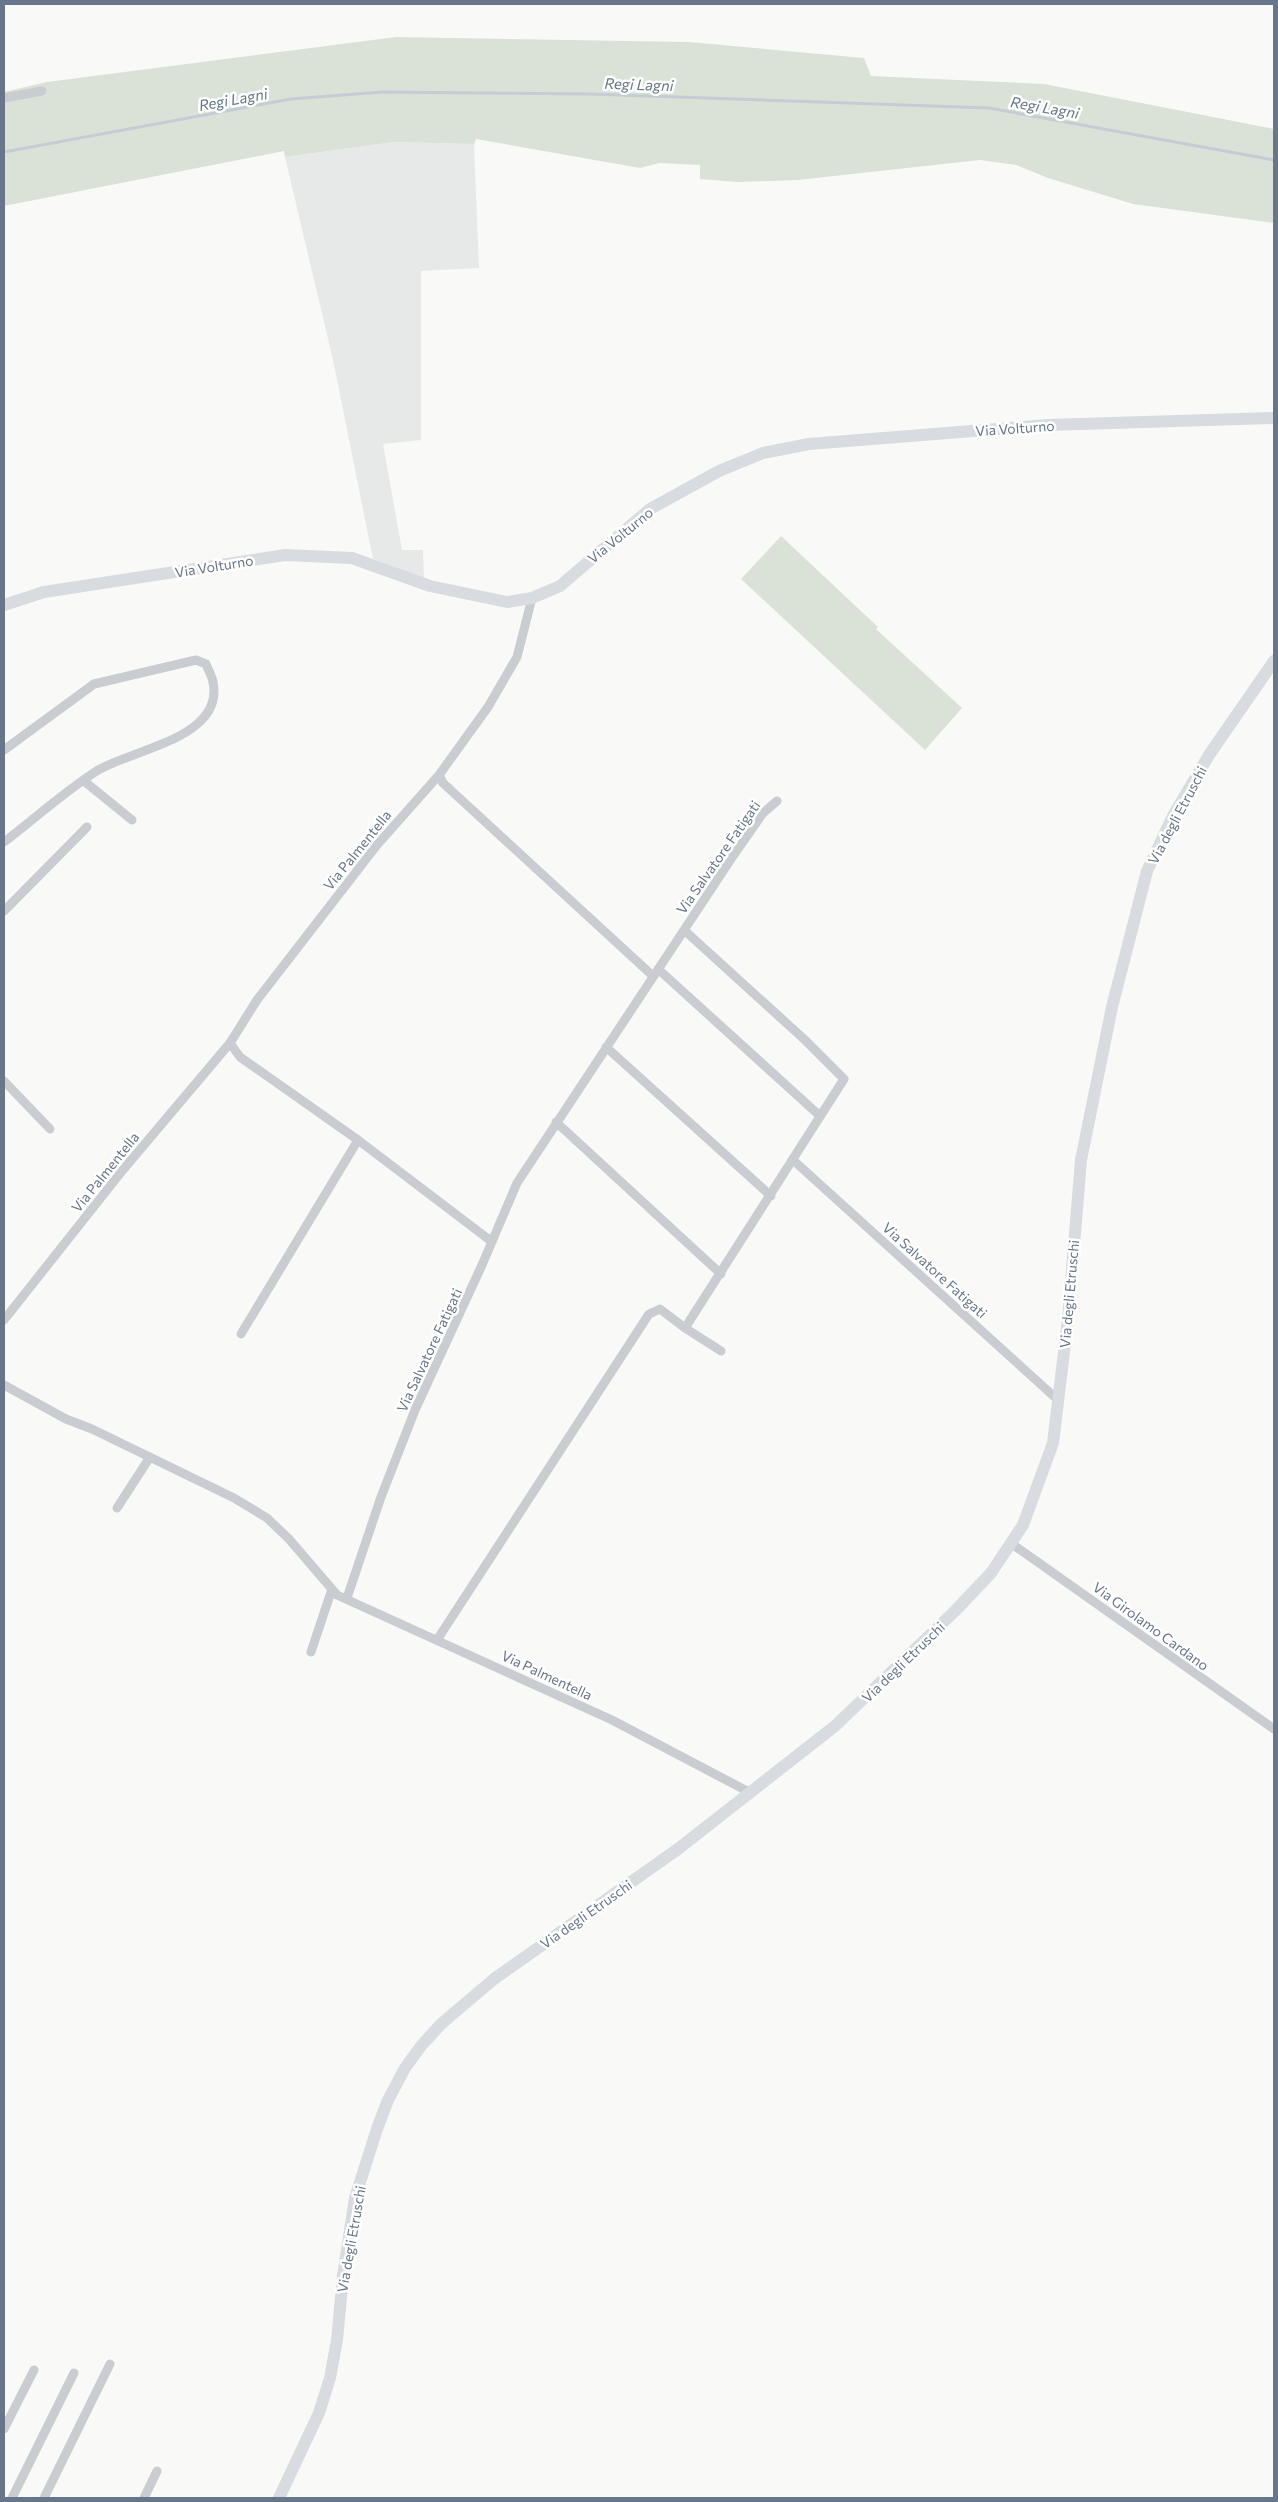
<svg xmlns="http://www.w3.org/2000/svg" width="1278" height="2502" viewBox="0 0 1278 2502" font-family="Commissioner,sans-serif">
  <rect width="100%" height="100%" fill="#f9faf7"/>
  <path fill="#e7e9e8" d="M394,142l80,2 5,124 -58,3v169l-38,4 19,106h21l1,28 -51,-19 -40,-199 -48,-203z"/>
  <path fill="#dae2d8" d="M396,37l293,5 175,16 7,18 173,8 230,45v94l-141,-19 -85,-26 -32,-13 -36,-5 -182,20 -61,2 -37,-3v-14l-41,-2 -19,5 -164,-29 -2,5 -80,-2 -109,15 -1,-6 -280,55v-114l43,-10z
    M781,536l97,91 -2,2 86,79 -37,42 -184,-171z"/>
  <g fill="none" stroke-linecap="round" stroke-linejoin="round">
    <path stroke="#c4cdd4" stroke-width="3" d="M4,152l287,-53 91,-7 208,2 399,14 285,52"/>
    <path stroke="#c9ccd0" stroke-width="9" d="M4,98l38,-7
      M4,750l90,-66 102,-24 10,4c2,6 6,12 7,18 12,57 -85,68 -118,90 -32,21 -61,47 -91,70
      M439,775l4,8 210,193
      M84,781l48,39
      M4,911l83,-84
      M658,969l162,147
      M230,1043l10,14 118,83 133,101
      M606,1047l165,149
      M4,1081l46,48
      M556,1122l165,152
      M793,1160l265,240
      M4,1320l118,-149 108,-128 27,-43 120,-155 62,-70 49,-68 29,-50 15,-59
      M685,1328l36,23
      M241,1334l117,-194
      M4,1385l62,34 26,10 142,69 33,20 22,21 48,56 275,125 137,72
      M117,1508l33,-51
      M1012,1544l262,185
      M347,1598l34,-101 34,-87 67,-145 35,-82 214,-324 32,-46 14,-12
      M437,1640l212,-326 11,-5 25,19 159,-249 -39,-39 -121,-110
      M311,1652l21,-63
      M4,2429l30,-59
      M12,2498l62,-125
      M44,2498l66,-134
      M144,2498l13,-27"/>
    <path stroke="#d8dbe0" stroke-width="12" d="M4,605l40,-13 241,-37 67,3 78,28 77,16 25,-4 28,-12 90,-77 69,-38 44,-18 46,-9 239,-19 226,-7
      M279,2498l40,-85 11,-35 7,-38 6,-64 12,-78 22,-69 11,-29 17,-32 16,-22 20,-22 53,-45 184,-130 157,-123 120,-115 36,-38 32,-48 30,-82 15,-124 13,-159 31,-153 35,-136 26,-55 36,-61 65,-94"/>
  </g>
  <g text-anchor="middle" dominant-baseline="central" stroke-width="5" stroke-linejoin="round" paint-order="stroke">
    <g font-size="14" fill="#67768a" stroke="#fff">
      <text transform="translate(1015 428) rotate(-4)">Via Volturno</text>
      <text transform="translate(620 535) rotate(-39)">Via Volturno</text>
      <text transform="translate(214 566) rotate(-9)">Via Volturno</text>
      <text transform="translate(1177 815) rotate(-62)">Via degli Etruschi</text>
      <text transform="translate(357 850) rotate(-51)">Via Palmentella</text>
      <text transform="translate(718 857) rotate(-55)">Via Salvatore Fatigati</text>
      <text transform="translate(105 1172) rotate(-51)">Via Palmentella</text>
      <text transform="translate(935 1270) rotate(42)">Via Salvatore Fatigati</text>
      <text transform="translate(1069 1294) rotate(-85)">Via degli Etruschi</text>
      <text transform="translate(429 1350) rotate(-65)">Via Salvatore Fatigati</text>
      <text transform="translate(1151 1626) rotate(36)">Via Girolamo Cardano</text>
      <text transform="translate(903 1662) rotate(-44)">Via degli Etruschi</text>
      <text transform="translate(547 1675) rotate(25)">Via Palmentella</text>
      <text transform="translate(586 1914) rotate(-35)">Via degli Etruschi</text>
      <text transform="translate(351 2239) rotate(-80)">Via degli Etruschi</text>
    </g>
    <g font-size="15" font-style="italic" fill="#637785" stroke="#fff">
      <text transform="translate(639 84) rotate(2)">Regi Lagni</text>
      <text transform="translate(233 99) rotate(-10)">Regi Lagni</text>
      <text transform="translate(1045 107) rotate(10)">Regi Lagni</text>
    </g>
  </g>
  <rect width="1278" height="2502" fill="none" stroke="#67768a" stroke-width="10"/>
</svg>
